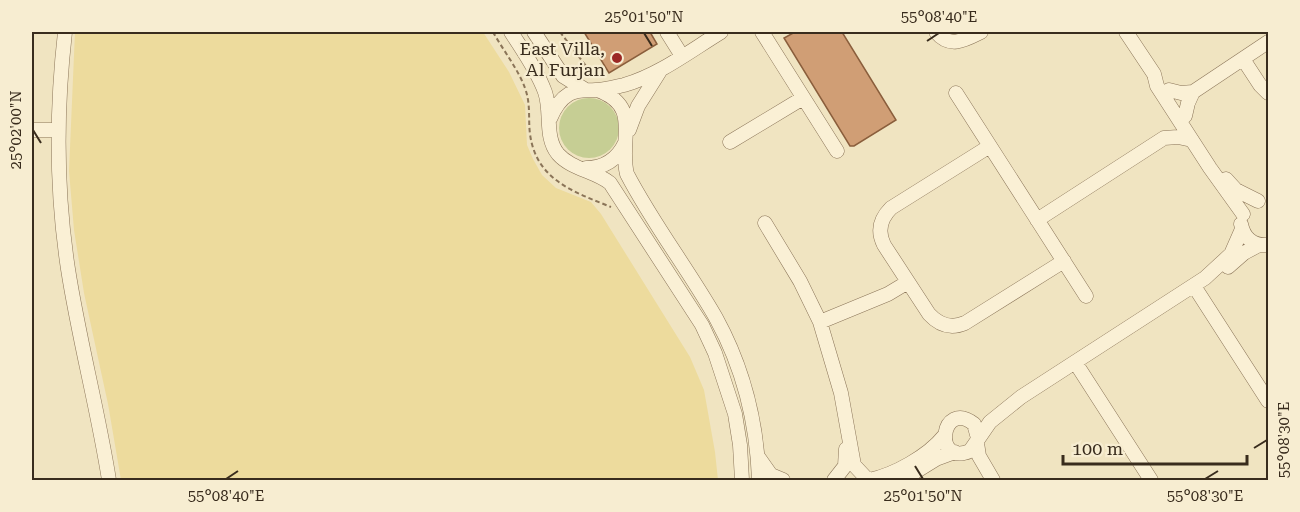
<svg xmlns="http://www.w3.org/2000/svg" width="1300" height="512" viewBox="0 0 1300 512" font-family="'Roboto Serif',serif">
  <rect width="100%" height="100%" fill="#f0e4c1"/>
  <path fill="#c6ce94" d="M559 128a30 30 0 1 1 60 0a30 30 0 1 1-60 0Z"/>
  <path fill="#eddb9d" d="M75,32h408l26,40 16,33 2,40 6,14 9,16 14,13 35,14 10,12 89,143 14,33 11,62 3,28h-597l-13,-76 -24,-111 -10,-63 -5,-59z"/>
  <path fill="#d09e75" stroke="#8a5e3c" stroke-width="1.5" d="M584,32h66l7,12 -48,29z
    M795,32h47l54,88 -42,26h-4l-66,-108z"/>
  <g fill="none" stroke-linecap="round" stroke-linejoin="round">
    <defs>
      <path id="minor" d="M65,32c-9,79 -9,158 3,237 11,71 30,141 41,211
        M511,32c12,19 26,38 34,60 7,20 -1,45 13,62 13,15 37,17 52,29l92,142 13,28 20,61 5,31 2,35
        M534,32l29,44 21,13
        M667,32l15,24
        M762,32l75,119
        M936,32c14,17 29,8 45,0
        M1126,32l28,42 3,12 53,82 33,46
        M1243,59l17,26 8,8
        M597,90c46,16 21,50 30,84 26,50 61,95 89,144 28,51 41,105 43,162
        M1169,90l12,3 12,-1 75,-50
        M956,93l130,203
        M1185,116l3,-13 5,-11
        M550,119c4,-10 9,-19 19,-25 10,-5 17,-3 27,-4 9,0 19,-3 28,-5 35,-10 66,-34 97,-53
        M32,130h26
        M629,130l9,-24 22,-35
        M730,142l73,-44
        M990,146l-99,62c-11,11 -14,23 -7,37l45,69c10,11 22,15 36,9l99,-62
        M586,168c18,0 31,-8 39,-25
        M1226,179l10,11 22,11
        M1037,220l127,-82 14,-1 14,3
        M765,223l35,58 20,41 21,71 13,72 14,15
        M1241,224c3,15 13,22 27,21
        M1228,267l16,-14 15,-8
        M1194,286l74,115
        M820,322l68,-28 20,-12
        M1075,362l76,118
        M978,438l-4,-14c-33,-26 -42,43 -4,27l20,-29 31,-25 184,-119 26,-24 11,-25
        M977,443l2,13 14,24
        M759,458l12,17 12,5
        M834,480l11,-14 1,-17
        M869,480c25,-5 59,-24 75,-44
        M902,480l34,-21 19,-7"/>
    </defs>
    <use href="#minor" stroke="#8a7458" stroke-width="15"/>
    <path stroke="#8a7458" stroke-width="2" stroke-dasharray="4.5 3" stroke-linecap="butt" d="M493,32c10,18 25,37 32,56 6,17 3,30 5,46 6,46 44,58 81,73
      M560,32l26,34 19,10"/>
    <use href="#minor" stroke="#faf0d5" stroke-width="14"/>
  </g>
  <path fill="none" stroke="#392c1d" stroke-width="2" d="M644,33l8,13M927,41l12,-8M33,130l8,13M1254,448l13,-8M915,466l8,13M226,479l12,-8M1205,479l13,-8"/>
  <circle fill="#9c2825" stroke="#f7edd1" stroke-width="2" cx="617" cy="58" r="6"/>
  <g text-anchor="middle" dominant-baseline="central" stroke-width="4.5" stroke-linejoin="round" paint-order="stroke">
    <g font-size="18" fill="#392c1d" stroke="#f7edd1" text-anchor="end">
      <text x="605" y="48">East Villa,<tspan x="605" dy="21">Al Furjan</tspan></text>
    </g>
  </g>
  <rect width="1300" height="512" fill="none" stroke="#f7edd1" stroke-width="66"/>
  <path d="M1063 455v9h184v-9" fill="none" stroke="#392c1d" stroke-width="3"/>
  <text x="1072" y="455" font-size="18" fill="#392c1d" stroke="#f7edd1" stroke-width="4.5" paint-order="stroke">100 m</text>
  <rect x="33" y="33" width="1234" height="446" fill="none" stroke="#392c1d" stroke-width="2"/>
  <g font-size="15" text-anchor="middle" fill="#392c1d">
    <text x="644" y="22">25°01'50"N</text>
    <text x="939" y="22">55°08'40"E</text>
    <text transform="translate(16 130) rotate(-90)" y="5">25°02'00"N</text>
    <text transform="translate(1284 440) rotate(-90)" y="5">55°08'30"E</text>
    <text x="226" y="501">55°08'40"E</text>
    <text x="923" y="501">25°01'50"N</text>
    <text x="1205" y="501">55°08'30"E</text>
  </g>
</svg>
